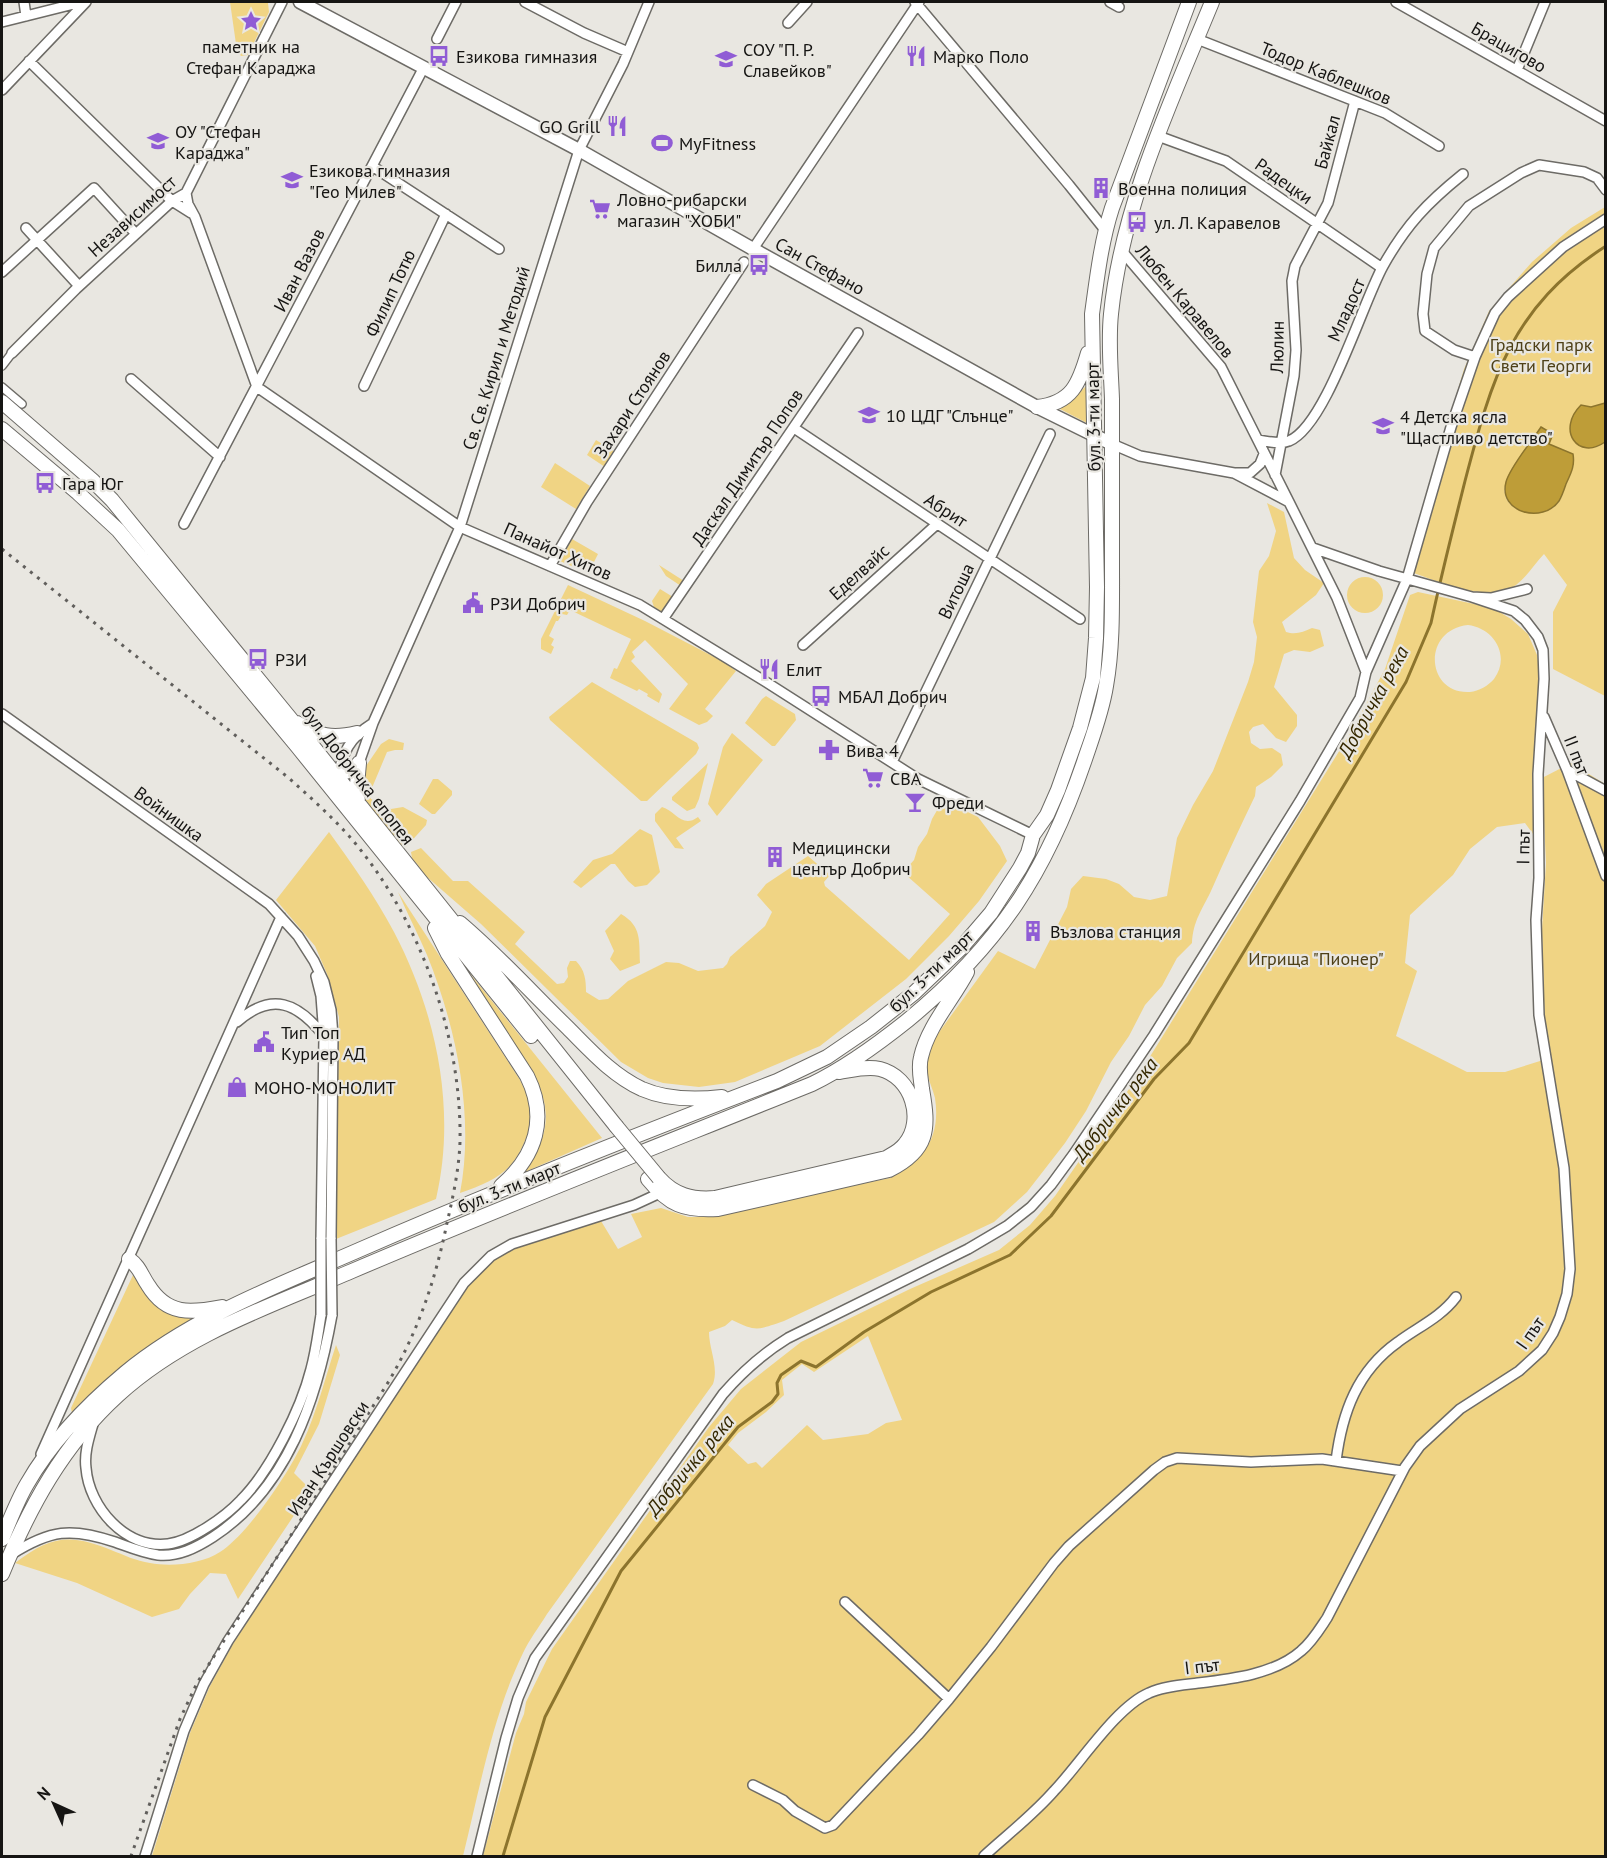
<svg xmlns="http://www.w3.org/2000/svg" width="1607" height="1858" viewBox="0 0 1607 1858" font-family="'PT Sans',sans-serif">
  <rect width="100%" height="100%" fill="#e9e7e1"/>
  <path fill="#f0d484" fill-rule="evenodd" d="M230,2l38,1 1,9 -21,43 -7,1 -4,-5z
    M1605,207v196l-14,4 6,40 8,-5v254l-52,-27v-57l14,-27 -23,-31c-9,9 -17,23 -28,31 -31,20 -80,-5 -111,-15l59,-201 25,-58 43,-49 39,-34zM1553,434l-4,10 24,10c2,12 -2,19 -7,31 -2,5 -4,13 -7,17 -18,23 -66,8 -52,-22 4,-8 37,-38 46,-46z
    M1088,384l-1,39 -29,-15 15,-9z
    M596,440l19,12 -10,15 -18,-12z
    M555,463l35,23 -14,23 -35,-22z
    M1267,503l17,9 10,46 11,12 19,13 -8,12 -34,27 4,10c10,3 17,0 26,-4l8,2 4,16 -14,6 -16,-2 -10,4 -10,33 23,28v11l-11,16 -10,-4 -13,-14 -10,3 -4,5 2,11 9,6 12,-1 9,6 2,11 -12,12 -15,10 -1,9c-15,31 -30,63 -44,95 -9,19 -18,30 -19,52l-15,15 -15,28 -17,19 -16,31 -18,26 -25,49 -21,32 -38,49 -33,30 -210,99c-27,9 -27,11 -52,-1l-7,6 -16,6c0,17 10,35 4,52l-166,230c-8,13 -18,26 -24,39 -31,64 -43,135 -60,203h-311l38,-123 20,-47 23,-42 234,-358 27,-27 20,-11 87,-27 17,28 24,-12 -11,-23 30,-6 27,9h16l186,-39c34,-17 51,-41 45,-80 -2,-9 -7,-18 -8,-27 -1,-14 4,-25 10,-36l61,-84 37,18 32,-62 4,-18 12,-13 23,3 13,5 15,13 16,3 17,-4 10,-58 16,-33 20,-34 35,-89 6,-20 3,-25 -4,-15 6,-51 10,-15 7,-25z
    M572,539l26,15 -4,8h-10l-8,6 -16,-7z
    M659,565l25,16 -3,5 -15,-10z
    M1347 595a18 18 0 1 1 36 0a18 18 0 1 1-36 0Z
    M568,585l77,36 79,41 12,9 -31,38 8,7 -6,6 -8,3 -30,-16 19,-25 -43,-44 -13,12 3,5 -4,4 31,33 -3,9 -12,-7 1,-2 -9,-5 -2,2 -27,-13 4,-10 3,1 14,-30 -61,-29 -3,5 -5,-1 -4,7h-2l-7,15 5,3 -3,6 3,2 -3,7 -10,-5v-10z
    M660,589l13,8 -10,16 -9,-6 -2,-6z
    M1418,592l75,16 18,11 17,15 9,21 5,28 -6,75 -3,76 -8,-11 -28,4 -27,22 -17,26 -43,40 -5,48 12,8 -21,65 71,36h38l35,-11 12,-1 -7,-35 -1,-25 -2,-70 4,-67 -4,-85 29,-15 34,21v1072h-1122l33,-123 8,-19 2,-12 26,-53 157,-222 32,-38 60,-47 109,-53 89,-39 31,-25 25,-29 83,-120 213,-344 34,-63 25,-74zM1468,625c26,3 43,31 26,54 -6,7 -15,12 -24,13 -44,3 -49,-62 -2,-67zM868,1336l34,84 -16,3 -18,11 -45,6 -16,-15 -45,43 -6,-6 -8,2 -20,-19 10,-12 28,-21 18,-17 -2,-15 20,-16 12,8z
    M592,682l105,61 2,5 -3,6 -49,47h-6l-91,-81 -1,-3z
    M766,696l29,18 1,6 -21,26h-3l-27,-23 17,-24z
    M732,733l31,27 -46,56 -9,-12 15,-57z
    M389,739l15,4 -1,7h-8l-8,2 -18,43 2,4 20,10 12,-2 24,13 -1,5 -20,22 -6,-1 -35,-45 -1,-19 2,-16 15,-22z
    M708,763l-9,36 -4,9 -8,3 -15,-11v-3z
    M433,779h5l14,12v4l-17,19h-3l-13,-10z
    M943,800l35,17 22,29 7,15 -28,40 -30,35 -43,43 -86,67 -85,36 -36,5 -36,-4 -15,-5 -27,-16 -140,-138 -62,-54 1,-2 -8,-10 -1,-6 10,-4 32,33h15l57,51 -10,12 42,40 7,-1 4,-6 -1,-9 3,-7h6c9,9 10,19 10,31l13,8 9,-1 20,-18 38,-19 13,1 19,8 25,-3 4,-4 3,-7 35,-31 7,-14 -15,-17 9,-11 42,-28 22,19 -6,7 1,4 84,74 41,-46 -44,-39v-6l8,-9 4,-13 9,-13 5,-15z
    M662,807c14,4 20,22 36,10l3,4 -25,17 8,11 -9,-1 -20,-27v-7z
    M640,829l12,6 8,37 -13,13 -12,2 -7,-6 -13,-17h-4l-30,24 -8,-6 20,-22 19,-6z
    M329,832c23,32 46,64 65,100 42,80 63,177 42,267l-100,40 3,-222 -12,-43 -12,-28 -39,-46z
    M398,892l122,188c5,10 10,20 11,31 1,11 -2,21 -7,32 -13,31 -33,39 -64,50 15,-77 -4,-167 -33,-238 -9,-21 -20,-42 -29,-63z
    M621,914c21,12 18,27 19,49l-20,8 -10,-12 4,-8 -9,-20z
    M455,955l147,183 -77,34c24,-37 28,-60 8,-100z
    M133,1275l16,23 17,15 26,6c-45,25 -83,58 -120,94l-1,-5z
    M336,1345l4,10 -21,69 -25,49 17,17 -73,109 -12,-25 -16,-1 -20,21 -11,15 -27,8 -75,-34 -62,-20c35,-27 55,-30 96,-13 13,5 25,11 39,13 21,4 52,1 70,-11 28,-18 68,-78 82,-108 15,-32 23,-66 34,-99z"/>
  <path fill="#be9d38" stroke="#8c742d" stroke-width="1.5" d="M1605,403v39c-27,19 -49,-12 -24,-37l10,2z
    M1541,427l12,7 -4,10 24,10c2,12 -2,19 -7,30 -2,6 -4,12 -7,17 -16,23 -61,12 -53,-19 4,-15 26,-41 35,-55z"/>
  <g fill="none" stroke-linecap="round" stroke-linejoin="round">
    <path stroke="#8c742d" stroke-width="3" d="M503,1856l42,-139 76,-146 117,-144 34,-25 6,-8 -1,-11 4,-8 20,-14 15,6 48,-35 67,-40 79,-37 41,-39 103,-137 35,-36 217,-361 25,-59c10,-47 22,-94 34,-142 27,-103 46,-174 141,-235"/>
    <defs>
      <path id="pedestrian" d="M2,366l10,-13
        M2,387l20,17"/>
      <path id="minor" d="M24,2l2,14
        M525,2l59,31 44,19
        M915,2l154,183 36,45
        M1110,2l9,5
        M1396,2l210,119
        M2,22l80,-20
        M788,23l19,-21
        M437,39l19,-37
        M1197,39l188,74 54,33
        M29,61l143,140 19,12
        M1517,70l28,-68
        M2,90l84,-88
        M1158,136l68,25 156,107
        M372,166l127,83
        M186,193l2,11 7,13 62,170 203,140 180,78 126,77 152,97 115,56
        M26,228l53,58
        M753,249l166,-247
        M1121,250l100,117 68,135
        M2,272l92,-84 42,46
        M12,353l64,-64 96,-88 14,-8 96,-191
        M1475,357l-21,-7 -29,-19 -2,-17 4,-40 7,-26 35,-42 52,-33 18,-8 45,7 13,6 9,12
        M131,379l89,78
        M364,386l82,-172
        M794,428l286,191
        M1258,440c9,1 22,5 31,1 37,-15 73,-137 94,-175 23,-41 44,-63 80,-92
        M1112,444l28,12 94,17 55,29 48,96 29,74
        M1236,473h14l10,-9 4,-10
        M1275,475l19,-99 2,-26 -4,-69 3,-15 33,-63 27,-102
        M184,524l240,-457
        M1313,548l66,23 93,26 19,1 36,-9
        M550,566l37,-64 157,-240
        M663,619l195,-286
        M803,645l134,-121
        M2,714l267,190 29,32 16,25 10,21 7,28 2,26 -2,203
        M1544,717l23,53 39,106
        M892,762l158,-328
        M1567,770l39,21
        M334,777l13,-3 12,-11 14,-40 87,-196 119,-377 44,-86 26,-62
        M337,779c6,-27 12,-41 36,-56
        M316,976l5,20 3,40 -3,203
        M237,1022c35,-31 61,-19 87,14
        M93,1424c-4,14 -9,29 -7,44 3,39 39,81 82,76 23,-3 57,-27 73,-44 29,-29 60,-91 70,-131 5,-18 7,-36 10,-54
        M41,1454l240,-537
        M1336,1461c6,-48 21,-90 62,-119 20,-15 42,-24 58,-45
        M12,1554c38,-24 59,-27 103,-12 14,5 28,11 43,13 20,2 38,-7 55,-18 75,-49 104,-138 119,-222
        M845,1602l104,97
        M753,1785l30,15 12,11 30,17 8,-3 85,-90 31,-36 42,-52 63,-84 15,-17 85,-76 11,-8 12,-4 74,4 71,-3 80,12
        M145,1856l39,-125 20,-47 24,-43 236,-358 27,-27 21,-12 122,-39 26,-12
        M477,1856l29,-118 12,-40 17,-40 188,-264c20,-23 39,-40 65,-56l180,-89 39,-23 24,-19 20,-22 22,-30 81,-120 146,-234 60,-103 6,-26 41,-93 44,-152 24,-70 20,-44 13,-16 55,-50 43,-28
        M984,1856c23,-21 49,-41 70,-65 26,-27 62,-84 95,-98 15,-7 33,-8 49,-10 34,-4 77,-9 103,-32 11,-9 18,-21 26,-33l78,-151 15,-21 40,-37 59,-38 23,-21 11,-17 7,-16 7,-23 3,-25 -6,-101 -25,-153 -3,-95 3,-42 -1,-104 6,-95 -1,-29 -5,-13 -13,-17 -11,-9 -42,-14"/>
      <path id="tertiary" d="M300,2l279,148 174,99 284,158 75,37"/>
      <path id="secondary" d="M2,402l90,78 20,20 195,239 309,387
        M1037,407c35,-4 42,-23 51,-54
        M2,429l76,64 40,37 179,216 234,290
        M297,723c22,13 35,16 60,10
        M358,804l-1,-19 2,-22
        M460,923c38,32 72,70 108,105 22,22 44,47 74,61 25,11 53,11 80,8
        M435,928l13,26 79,122c21,42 9,80 -26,110
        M659,1178c15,17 33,22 56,20l171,-40c7,-4 14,-7 19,-14 20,-24 7,-67 -25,-75 -13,-3 -28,1 -41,3
        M648,1179c21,26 36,32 70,30l171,-39c40,-20 40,-41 33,-81 -1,-10 -4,-21 -1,-32 7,-31 32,-58 46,-85
        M129,1259c11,8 12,16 19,26 19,31 43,28 74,22
        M2,1539c8,-19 15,-38 25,-55 24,-42 61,-80 98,-111 68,-56 154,-88 234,-123 138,-60 277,-115 418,-169l50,-24 44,-30 43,-34 47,-45 30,-35 29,-45 8,-15 5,-18 14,-20 11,-25 22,-62 13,-50 3,-40 1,-51 -5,-273c5,-36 9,-72 20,-106l77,-206
        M2,1574c28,-68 61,-129 116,-179 67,-61 153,-89 234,-124 152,-65 306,-125 460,-187 35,-17 66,-40 96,-64 91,-75 138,-147 176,-258 8,-24 18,-50 22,-76 7,-39 6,-82 6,-122 0,-55 0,-110 0,-165 -1,-28 -4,-57 -1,-85 11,-109 60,-212 101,-312"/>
    </defs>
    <use href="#pedestrian" stroke="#6d6b66" stroke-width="10"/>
    <use href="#minor" stroke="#6d6b66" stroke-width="12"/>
    <use href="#tertiary" stroke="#6d6b66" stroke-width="15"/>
    <use href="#secondary" stroke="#6d6b66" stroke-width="16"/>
    <use href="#pedestrian" stroke="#fff" stroke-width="7"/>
    <use href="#minor" stroke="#fff" stroke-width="9"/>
    <use href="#tertiary" stroke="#fff" stroke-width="12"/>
    <use href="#secondary" stroke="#fff" stroke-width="14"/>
    <path stroke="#615f5c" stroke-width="3" stroke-dasharray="3 6" stroke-linecap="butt" d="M2,549l288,230c20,18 40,36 59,57 70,80 113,199 111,306 -1,27 -7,55 -13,81 -12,58 -28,106 -58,158l-192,302 -17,36 -49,137"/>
    <defs>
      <path id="minor-bridge" d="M331,1239l1,76
        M321,1315v-76"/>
      <path id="secondary-bridge" d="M616,1126l43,52"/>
    </defs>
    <use href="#minor-bridge" stroke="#6d6b66" stroke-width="12" stroke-linecap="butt"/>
    <use href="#secondary-bridge" stroke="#6d6b66" stroke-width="16" stroke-linecap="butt"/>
    <use href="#minor-bridge" stroke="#fff" stroke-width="9"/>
    <use href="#secondary-bridge" stroke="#fff" stroke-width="14"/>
  </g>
  <defs>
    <symbol id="sight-bare" viewBox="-9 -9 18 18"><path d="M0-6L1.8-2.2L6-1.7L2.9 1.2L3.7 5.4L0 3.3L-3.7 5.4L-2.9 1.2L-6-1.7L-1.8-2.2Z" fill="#905cd5" stroke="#e9e7e1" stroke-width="2.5" paint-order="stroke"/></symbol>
    <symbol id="bus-bare" viewBox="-9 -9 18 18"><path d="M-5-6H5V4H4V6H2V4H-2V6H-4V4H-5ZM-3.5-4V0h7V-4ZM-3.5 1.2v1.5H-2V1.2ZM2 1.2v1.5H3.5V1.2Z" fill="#905cd5" stroke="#e9e7e1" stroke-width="2.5" paint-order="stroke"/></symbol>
    <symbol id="restaurant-bare" viewBox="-9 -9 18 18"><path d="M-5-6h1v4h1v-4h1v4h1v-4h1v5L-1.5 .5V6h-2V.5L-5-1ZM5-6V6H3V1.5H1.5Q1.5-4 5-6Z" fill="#905cd5" stroke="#e9e7e1" stroke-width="2.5" paint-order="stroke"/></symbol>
    <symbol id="school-bare" viewBox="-9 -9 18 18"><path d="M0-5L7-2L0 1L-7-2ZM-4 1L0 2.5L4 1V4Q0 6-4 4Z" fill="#905cd5" stroke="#e9e7e1" stroke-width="2.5" paint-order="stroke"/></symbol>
    <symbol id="stadium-bare" viewBox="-9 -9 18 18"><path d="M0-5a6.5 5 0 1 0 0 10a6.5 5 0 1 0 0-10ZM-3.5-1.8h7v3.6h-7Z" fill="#905cd5" stroke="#e9e7e1" stroke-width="2.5" paint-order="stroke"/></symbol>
    <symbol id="building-bare" viewBox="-9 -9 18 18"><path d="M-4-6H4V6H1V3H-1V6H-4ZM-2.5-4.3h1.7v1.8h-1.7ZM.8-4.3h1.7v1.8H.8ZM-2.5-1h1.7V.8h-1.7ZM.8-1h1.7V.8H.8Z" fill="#905cd5" stroke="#e9e7e1" stroke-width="2.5" paint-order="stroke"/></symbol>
    <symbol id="supermarket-bare" viewBox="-9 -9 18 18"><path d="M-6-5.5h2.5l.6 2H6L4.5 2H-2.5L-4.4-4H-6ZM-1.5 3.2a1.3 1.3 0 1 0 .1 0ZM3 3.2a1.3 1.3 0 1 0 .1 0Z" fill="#905cd5" stroke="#e9e7e1" stroke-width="2.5" paint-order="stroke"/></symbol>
    <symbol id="civic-bare" viewBox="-9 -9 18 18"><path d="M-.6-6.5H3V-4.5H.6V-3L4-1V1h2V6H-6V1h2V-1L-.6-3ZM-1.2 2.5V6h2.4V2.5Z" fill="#905cd5" stroke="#e9e7e1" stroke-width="2.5" paint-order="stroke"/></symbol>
    <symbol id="pharmacy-bare" viewBox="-9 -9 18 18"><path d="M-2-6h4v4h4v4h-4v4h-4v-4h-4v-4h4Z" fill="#905cd5" stroke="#e9e7e1" stroke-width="2.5" paint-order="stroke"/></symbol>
    <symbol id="bar-bare" viewBox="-9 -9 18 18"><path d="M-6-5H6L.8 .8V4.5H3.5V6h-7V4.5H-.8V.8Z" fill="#905cd5" stroke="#e9e7e1" stroke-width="2.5" paint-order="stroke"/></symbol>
    <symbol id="shop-bare" viewBox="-9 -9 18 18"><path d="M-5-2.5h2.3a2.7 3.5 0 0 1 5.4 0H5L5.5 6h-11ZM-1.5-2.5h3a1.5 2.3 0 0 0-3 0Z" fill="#905cd5" stroke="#e9e7e1" stroke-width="2.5" paint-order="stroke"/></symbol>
  </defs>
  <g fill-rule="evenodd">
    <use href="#sight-bare" x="236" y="6" width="30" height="30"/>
    <use href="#bus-bare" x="424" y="41" width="30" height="30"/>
    <use href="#restaurant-bare" x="901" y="41" width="30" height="30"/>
    <use href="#school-bare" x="711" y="44" width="30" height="30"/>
    <use href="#restaurant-bare" x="602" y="111" width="30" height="30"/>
    <use href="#school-bare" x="143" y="126" width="30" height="30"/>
    <use href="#stadium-bare" x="647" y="128" width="30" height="30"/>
    <use href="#school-bare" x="277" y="165" width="30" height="30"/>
    <use href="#building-bare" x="1086" y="173" width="30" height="30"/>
    <use href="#supermarket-bare" x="585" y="194" width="30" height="30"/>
    <use href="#bus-bare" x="1122" y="207" width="30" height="30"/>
    <use href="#bus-bare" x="744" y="250" width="30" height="30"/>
    <use href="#school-bare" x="854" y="400" width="30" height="30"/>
    <use href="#school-bare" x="1368" y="411" width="30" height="30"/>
    <use href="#bus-bare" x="30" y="468" width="30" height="30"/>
    <use href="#civic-bare" x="458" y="588" width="30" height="30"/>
    <use href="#bus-bare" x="243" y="644" width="30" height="30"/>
    <use href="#restaurant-bare" x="754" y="654" width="30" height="30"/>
    <use href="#bus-bare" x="806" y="681" width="30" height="30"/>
    <use href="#pharmacy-bare" x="814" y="735" width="30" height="30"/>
    <use href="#supermarket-bare" x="858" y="763" width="30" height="30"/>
    <use href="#bar-bare" x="900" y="787" width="30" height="30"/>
    <use href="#building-bare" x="760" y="842" width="30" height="30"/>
    <use href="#building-bare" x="1018" y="916" width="30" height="30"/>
    <use href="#civic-bare" x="249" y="1027" width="30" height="30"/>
    <use href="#shop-bare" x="222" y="1072" width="30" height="30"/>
  </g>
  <g text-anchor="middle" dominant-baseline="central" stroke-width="4.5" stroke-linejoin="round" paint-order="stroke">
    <g font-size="18" fill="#161513" stroke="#e9e7e1" text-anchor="start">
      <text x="251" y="46" text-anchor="middle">паметник на<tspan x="251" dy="21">Стефан Караджа</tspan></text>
      <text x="743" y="49">СОУ "П. Р.<tspan x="743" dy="21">Славейков"</tspan></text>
      <text x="456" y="56">Езикова гимназия</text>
      <text x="933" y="56">Марко Поло</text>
      <text x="600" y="126" text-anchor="end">GO Grill</text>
      <text x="175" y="131">ОУ "Стефан<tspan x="175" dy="21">Караджа"</tspan></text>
      <text x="679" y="143">MyFitness</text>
      <text x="309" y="170">Езикова гимназия<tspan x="309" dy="21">"Гео Милев"</tspan></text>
      <text x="1118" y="188">Военна полиция</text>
      <text x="617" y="199">Ловно-рибарски<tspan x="617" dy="21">магазин "ХОБИ"</tspan></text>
      <text x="1154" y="222">ул. Л. Каравелов</text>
      <text x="742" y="265" text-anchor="end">Билла</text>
      <text x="886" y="415">10 ЦДГ "Слънце"</text>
      <text x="1400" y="416">4 Детска ясла<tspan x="1400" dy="21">"Щастливо детство"</tspan></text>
      <text x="62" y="483">Гара Юг</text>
      <text x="490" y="603">РЗИ Добрич</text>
      <text x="275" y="659">РЗИ</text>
      <text x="786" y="669">Елит</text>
      <text x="838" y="696">МБАЛ Добрич</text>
      <text x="846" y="750">Вива 4</text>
      <text x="890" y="778">CBA</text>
      <text x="932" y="802">Фреди</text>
      <text x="792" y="847">Медицински<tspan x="792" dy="21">център Добрич</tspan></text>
      <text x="1050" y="931">Възлова станция</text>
      <text x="281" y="1032">Тип Топ<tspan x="281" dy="21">Куриер АД</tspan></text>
      <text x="254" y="1087">МОНО-МОНОЛИТ</text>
    </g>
    <g font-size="18" fill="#161513" stroke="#e9e7e1">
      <text transform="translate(1509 47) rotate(30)">Брацигово</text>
      <text transform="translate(1326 73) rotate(22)">Тодор Каблешков</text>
      <text transform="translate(1327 142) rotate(-75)">Байкал</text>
      <text transform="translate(1284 181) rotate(35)">Радецки</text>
      <text transform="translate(132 216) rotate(-42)">Независимост</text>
      <text transform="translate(820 266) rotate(29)">Сан Стефано</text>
      <text transform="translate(299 270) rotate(-63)">Иван Вазов</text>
      <text transform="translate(390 293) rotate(-65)">Филип Тотю</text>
      <text transform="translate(1185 301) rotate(50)">Любен Каравелов</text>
      <text transform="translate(1346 310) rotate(-66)">Младост</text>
      <text transform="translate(1277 347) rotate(-89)">Люлин</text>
      <text transform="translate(496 358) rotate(-73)">Св. Св. Кирил и Методий</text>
      <text transform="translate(632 404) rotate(-57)">Захари Стоянов</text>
      <text transform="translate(1093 417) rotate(-91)">бул. 3-ти март</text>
      <text transform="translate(747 467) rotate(-56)">Даскал Димитър Попов</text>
      <text transform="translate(946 510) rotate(33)">Абрит</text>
      <text transform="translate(558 551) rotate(24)">Панайот Хитов</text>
      <text transform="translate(859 572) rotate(-42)">Еделвайс</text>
      <text transform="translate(956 591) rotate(-64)">Витоша</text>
      <text transform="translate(1577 755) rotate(68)">ІІ път</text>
      <text transform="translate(358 775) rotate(52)">бул. Добричка епопея</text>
      <text transform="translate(169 814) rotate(36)">Войнишка</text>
      <text transform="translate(1523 847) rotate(-89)">І път</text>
      <text transform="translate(931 971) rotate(-44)">бул. 3-ти март</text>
      <text transform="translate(509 1187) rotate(-22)">бул. 3-ти март</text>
      <text transform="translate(1530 1333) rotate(-55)">І път</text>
      <text transform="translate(328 1458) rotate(-57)">Иван Кършовски</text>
      <text transform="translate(1202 1666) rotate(-7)">І път</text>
    </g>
    <g font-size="18" fill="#4e4017" stroke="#e9e7e1">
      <text x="1541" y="344">Градски парк<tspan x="1541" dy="21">Свети Георги</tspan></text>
      <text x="1316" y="958">Игрища "Пионер"</text>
    </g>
    <g font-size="20" font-style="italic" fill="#352800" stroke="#e9e7e1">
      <text transform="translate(1373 702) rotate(-61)">Добричка река</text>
      <text transform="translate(1115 1109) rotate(-52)">Добричка река</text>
      <text transform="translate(690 1465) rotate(-50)">Добричка река</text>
    </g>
  </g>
  <rect width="1607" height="1858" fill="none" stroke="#161513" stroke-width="6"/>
  <g transform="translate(54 1804) rotate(315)" stroke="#e9e7e1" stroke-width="4.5" paint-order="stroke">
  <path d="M0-4.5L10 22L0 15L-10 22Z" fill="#161513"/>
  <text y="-9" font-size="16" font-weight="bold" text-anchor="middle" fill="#161513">N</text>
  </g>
</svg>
